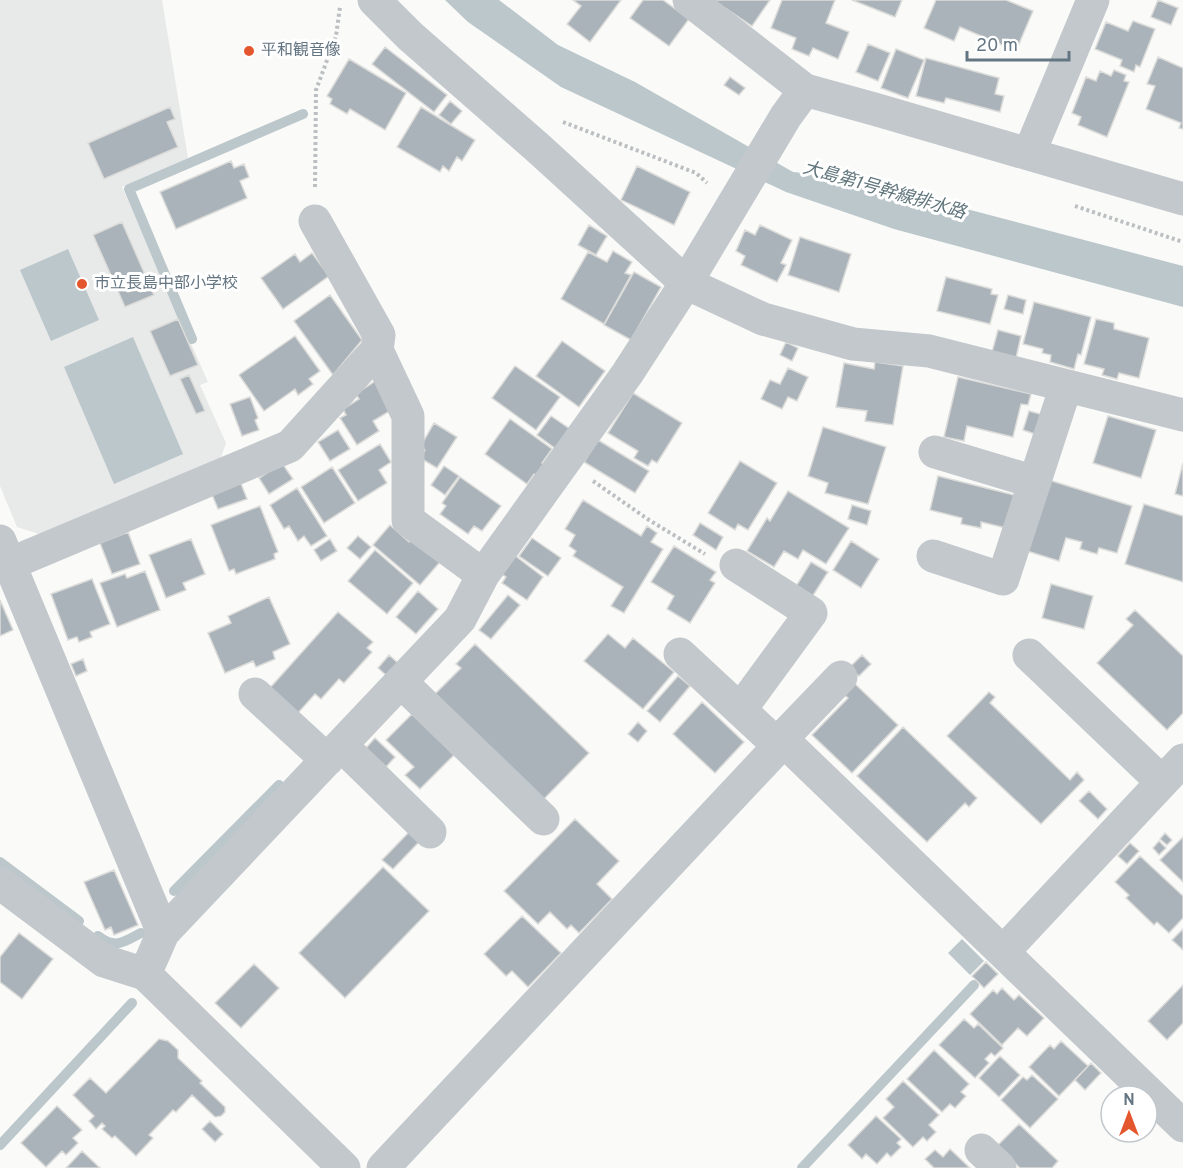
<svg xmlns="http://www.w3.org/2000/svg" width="1183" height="1168" viewBox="0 0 1183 1168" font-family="Overpass,'Noto Sans JP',sans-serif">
  <rect width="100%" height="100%" fill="#fafaf8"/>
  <path fill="#e8e9e9" d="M0,0h162l26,158 -66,29 86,195 -8,3 26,58 -7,20 -180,71 -22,-7 -17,-41z"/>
  <path fill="#bbc7cb" d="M445,0h54l59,45 77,37 158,90 52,5 338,89v41l-289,-78 -108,-37 -225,-105 -93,-65z
    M68,249l31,71 -48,21 -31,-71z
    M133,337l50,117 -69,30 -50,-117z
    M962,939l22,22 -14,14 -22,-22z"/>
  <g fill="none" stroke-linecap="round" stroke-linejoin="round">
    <path stroke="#bbc7cb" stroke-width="10" d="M192,339l-63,-150 174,-75
      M0,862l79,59
      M174,891l105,-106
      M98,936c18,14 25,6 43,-3
      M0,1145l132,-142
      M802,1168l172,-183"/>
  </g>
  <path fill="#aab3b9" stroke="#dcdcda" stroke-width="1.5" d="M573,0h48l-31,42 -23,-18 14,-18z
    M643,0h20l26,19 -20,27 -39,-28z
    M713,0h57l-18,26z
    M782,0h53l-9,23 23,9 -11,27 -25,-11 -4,8 -17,-7 4,-11 -25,-10z
    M852,0h50l-7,17z
    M936,0h70l27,11 -17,40 -56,-24 -6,14 -30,-13z
    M1158,0l20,8 -7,17 -20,-8z
    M1133,21l22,8 -15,38 -4,-2 -2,7 -14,-6 2,-6 -27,-11 11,-27 22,9z
    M868,44l22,9 -12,28 -22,-9z
    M385,47l62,48 -13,17 -62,-48z
    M896,49l28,11 -16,38 -27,-10z
    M1158,57l25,11v61l-4,-1 2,-5 -35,-14 9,-23 -8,-2z
    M926,58l73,20 -4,16 9,2 -4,16 -54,-14 -2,5 -28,-7z
    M349,59l57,34 -21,37 -35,-21 -3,5 -17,-10 2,-5 -5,-3z
    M1114,70l12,5 -2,6 5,1 -22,55 -29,-12 3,-8 -9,-4 14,-36 10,4 4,-10 11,5z
    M730,77l15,11 -6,7 -15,-10z
    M450,101l12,10 -11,13 -12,-9z
    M170,107l5,12 -8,3 11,25 -74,32 -16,-36z
    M421,107l54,33 -13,21 -5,-4 -8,14 -6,-5 -3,6 -43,-25z
    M231,161l3,7 10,-4 5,13 -9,4 7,17 -71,31 -16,-37z
    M637,166l53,26 -16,33 -53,-25z
    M122,222l32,73 -29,12 -32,-72z
    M589,225l18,11 -11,19 -18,-10z
    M760,225l32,15 -11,23 5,2 -9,17 -36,-17 4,-9 -9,-5 9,-21 10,5z
    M800,237l51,17 -12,38 -51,-17z
    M613,251l19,11 -7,11 6,2 -27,49 -43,-25 27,-47 19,10z
    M312,253l17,23 -46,33 -22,-31 34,-24 5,8z
    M634,272l27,15 -30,53 -27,-15z
    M946,277l46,12 -1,5 7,1 -8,29 -53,-13z
    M330,295l32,45 -29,35 -39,-54z
    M1008,295l18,5 -3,14 -19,-5z
    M1034,302l57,15 -10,38 -3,-1 -4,15 -24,-7 1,-7 -9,-2 1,-4 -20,-5z
    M178,319l20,46 -28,11 -20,-45z
    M1096,319l18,4v6l35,9 -10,40 -20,-5 -2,6 -15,-4 2,-6 -20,-5z
    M998,330l23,6 -5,22 -24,-6z
    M295,336l25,35 -11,8 4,5 -15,11 -3,-6 -31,22 -25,-36z
    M562,341l43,30 -26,36 -43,-31z
    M786,342l12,6 -6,13 -12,-6z
    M875,362l28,4 -10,59 -28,-4 2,-10 -31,-4 8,-44 30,6z
    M515,366l45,31 -24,33 -44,-32z
    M788,368l20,9 -11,24 -9,-4 -6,12 -21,-10 9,-19 10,4z
    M189,375l16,36 -9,3 -16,-35z
    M958,377l73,17 -3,11 -7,-1 -8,33 -46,-11 -3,15 -20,-4z
    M377,380l13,31 -17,10 6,10 -22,14 -17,-27 6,-3 -3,-6 16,-10 -3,-5z
    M633,393l49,30 -25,40 -5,-3 -4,6 -14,-8 4,-7 -30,-18z
    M250,397l8,21 -3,2 4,10 -17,6 -12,-32z
    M1029,411l15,4 -6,20 -15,-5z
    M551,416l19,13 -14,20 -19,-14z
    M1108,416l48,14 -15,48 -48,-15z
    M510,419l42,30 -10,14 3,3 -8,10 -3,-2 -7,10 -42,-30z
    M434,423l23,14 -20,31 -17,-10 5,-8 -5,-3z
    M823,427l63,20 -18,57 -43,-11 3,-10 -20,-7z
    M338,430l12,19 -20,12 -12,-19z
    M598,440l51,31 -14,22 -51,-31z
    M380,444l11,18 -12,8 8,13 -29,18 -20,-31z
    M740,461l37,22 -29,47 -10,-6 -3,6 -27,-17z
    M282,463l11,16 -24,15 -10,-16z
    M1183,463v33l-8,-2z
    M444,466l15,10 -14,19 -14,-10z
    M332,467l23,36 -31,20 -23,-36z
    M938,476l76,19 -8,33 -25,-6v6l-20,-4 1,-6 -32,-8z
    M460,477l41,29 -19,25 -8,-5 -6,8 -28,-20 6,-8 -4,-3z
    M1049,480l83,26 -15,47 -18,-5 -2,6 -17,-5 2,-7 -16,-4 -7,23 -32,-10z
    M240,481l7,18 -29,10 -7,-17z
    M297,488l30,48 -16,10 -7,-10 -6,5 -9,-15 -5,3 -14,-24z
    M788,491l61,37 -23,36 -23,-14 -5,9 -14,-8 -10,16 -27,-16 20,-33 3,3z
    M583,500l58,36 6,-10 10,7 -6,9 12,7 -39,64 -13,-7 12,-19 -50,-31 3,-5 -7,-5 6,-11 -10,-6z
    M1144,504l39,12v66l-58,-18z
    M852,505l19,6 -4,14 -19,-6z
    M260,506l18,46 -4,2 1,5 -39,15 -2,-5 -5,2 -18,-46z
    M700,523l23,14 -7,13 -23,-15z
    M390,525l19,17 4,-5 27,25 -20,23 -47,-40z
    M128,532l12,32 -28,10 -12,-31z
    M358,536l13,11 -11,12 -13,-11z
    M532,538l29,20 -13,18 -29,-20z
    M191,539l14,35 -22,9 3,7 -20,8 -17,-43z
    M330,539l7,12 -16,10 -7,-11z
    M851,541l28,18 -18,29 -28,-18z
    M674,546l42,26 -6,8 5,3 -25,40 -23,-14 7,-13 -23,-14z
    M375,550l38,33 -26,31 -39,-33z
    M513,554l30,23 -16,23 -25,-17 4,-6 -7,-5z
    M811,562l17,10 -16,25 -17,-9z
    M145,571l15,39 -43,17 -17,-44 25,-9 2,4z
    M92,579l18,45 -20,8 2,5 -13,5 -2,-5 -9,3 -17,-46z
    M1051,584l42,12 -9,33 -42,-11z
    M418,591l20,18 -22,25 -20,-17z
    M508,595l12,10 -29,34 -12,-9z
    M269,597l21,47 -17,8 2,7 -19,8 -3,-6 -28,12 -17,-40 23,-10 -3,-7z
    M0,600l13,30 -13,6z
    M1135,610l48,46v57l-16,17 -70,-67 36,-38 -7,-6z
    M338,612l35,30 -6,6 5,4 -28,31 -5,-4 -18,20 -6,-5 -18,20 -28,-25z
    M608,634l17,14 8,-10 41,34 -31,37 -59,-48z
    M475,644l114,109 -45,46 -109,-105 26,-26 -5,-4z
    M389,655l9,8 -11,13 -9,-8z
    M862,655l9,9 -12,12 -10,-8z
    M83,659l4,12 -11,5 -5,-12z
    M678,676l12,10 -30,36 -13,-11z
    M853,682l45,43 -46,48 -40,-38 36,-37 -6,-5z
    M989,692l6,5 -5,6 80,77 7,-8 7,8 -43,44 -94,-88z
    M702,702l42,40 -29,31 -42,-39z
    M412,714l42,41 -34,34 -15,-14 9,-8 -28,-27z
    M638,722l9,9 -9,11 -10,-8z
    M903,727l74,71 -8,9 -4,-4 -38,39 -70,-66z
    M375,738l20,19 -9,10 -20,-19z
    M1089,791l18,18 -9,10 -19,-18z
    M575,819l44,42 -22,23 15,15 -33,34 -8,-8 -4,4 -17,-17 -12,12 -34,-33z
    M409,832l10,10 -26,27 -11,-9z
    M1165,833l7,7 -5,5 -7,-6z
    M1183,837v45l-23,-22z
    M1159,841l7,7 -7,7 -6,-7z
    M1130,843l9,8 -12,13 -9,-8z
    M1140,856l43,40v22l-14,15 -12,-11 -3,3 -28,-27 3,-3 -14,-13z
    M383,867l46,44 -84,87 -46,-45z
    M114,870l24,55 -24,10 -3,-8 -6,3 -21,-48z
    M522,916l39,37 -33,34 -16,-16 -6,5 -22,-22z
    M1183,929v21l-11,-10z
    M19,933l34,26 -31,40 -22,-17v-25z
    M986,962l12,12 -14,14 -12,-12z
    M254,964l25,24 -38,40 -26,-25z
    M1183,985v38l-16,17 -19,-19z
    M1002,988l12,12 5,-5 25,23 -17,18 -9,-8 -16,17 -32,-31 23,-24 4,4z
    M964,1019l10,9 4,-4 25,24 -8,8 -4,-3 -6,6 4,4 -14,15 -36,-33z
    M159,1039l9,2 10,9v8l24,23 -2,2 25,24v5l-4,4 -6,1 -23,-22 -16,17 -3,-2 -24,25 4,3 -17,18 -21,-20 -3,2 -10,-9 3,-3 -3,-3 -6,6 -7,-8 5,-5 -21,-21 17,-17 16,15z
    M1061,1041l27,25 -29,30 -30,-29 21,-22 4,4z
    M934,1050l35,34 -8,8 5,4 -11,12 -5,-4 -8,8 -35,-33z
    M1000,1056l20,19 -21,22 -20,-19z
    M1091,1063l10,10 -16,17 -10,-10z
    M1032,1075l26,24 -28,29 -29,-28 22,-23 4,3z
    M903,1081l36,34 -10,10 7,7 -9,9 -4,-4 -10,10 -30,-29 11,-11 -8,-8z
    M57,1106l25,24 -9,8 5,5 -12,12 -4,-4 -16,16 -25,-24z
    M876,1116l25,23 -4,4 4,4 -10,10 -4,-4 -10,11 -11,-10 -4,5 -14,-14z
    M210,1121l13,13 -8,8 -13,-13z
    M1019,1124l39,37 -6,7h-32l-23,-22z
    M950,1149l20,19h-36l-9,-9 10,-9 8,7z
    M82,1151l18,17h-34z"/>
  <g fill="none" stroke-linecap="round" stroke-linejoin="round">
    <path stroke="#bbbfc2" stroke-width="4" stroke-dasharray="3 3" stroke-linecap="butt" d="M563,122l133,51 11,10
      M315,187l1,-97 20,-54 4,-29
      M1075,206l108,36
      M593,481l56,39 56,34"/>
    <path stroke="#c3c8cc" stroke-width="33" d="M374,0l36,36 128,112 148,135 77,36 90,25 76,7 254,64
      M689,0l116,90 69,19 309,90
      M1029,154l64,-154
      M315,221l64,114 -2,15 31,66v104l75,55
      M935,452l100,30
      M0,541l163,392
      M933,556l70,23 63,-193
      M736,565l75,48 -71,97
      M0,568l290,-122 87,-96
      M680,654l99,92
      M1029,655l133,127
      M401,682l142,137
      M255,694l72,66
      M784,741l399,385
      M341,745l89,87
      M0,883l104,78 41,13 199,194
      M1003,952l180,-192
      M145,974l18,-41 297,-314 23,-44 144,-201 59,-91 100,-167 19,-26
      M981,1150l19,18
      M383,1168l396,-422 10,-15 52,-54"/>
  </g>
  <g fill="#e4572e" stroke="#fff" stroke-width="2">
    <circle cx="249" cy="51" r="6"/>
    <circle cx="82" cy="284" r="6"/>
  </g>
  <g text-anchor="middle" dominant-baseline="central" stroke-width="6" stroke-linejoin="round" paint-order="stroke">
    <g font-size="16" fill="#657683" stroke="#fff" text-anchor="start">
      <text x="261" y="51">平和観音像</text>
      <text x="94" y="284">市立長島中部小学校</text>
    </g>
    <g font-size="18" font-style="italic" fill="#60757c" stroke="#fff">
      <text transform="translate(884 191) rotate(16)">大島第1号幹線排水路</text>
    </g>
  </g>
  <g transform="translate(1129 1114)"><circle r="28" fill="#ffffff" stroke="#c1c8cd" stroke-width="1.5"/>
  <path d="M0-4.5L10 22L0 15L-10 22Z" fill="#e4572e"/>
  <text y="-9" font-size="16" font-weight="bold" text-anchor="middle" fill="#657683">N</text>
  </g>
  <path d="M967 51v9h102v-9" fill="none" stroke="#657683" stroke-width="3"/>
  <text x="976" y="51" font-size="18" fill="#657683" stroke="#ffffff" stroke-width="4.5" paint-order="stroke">20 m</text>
</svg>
